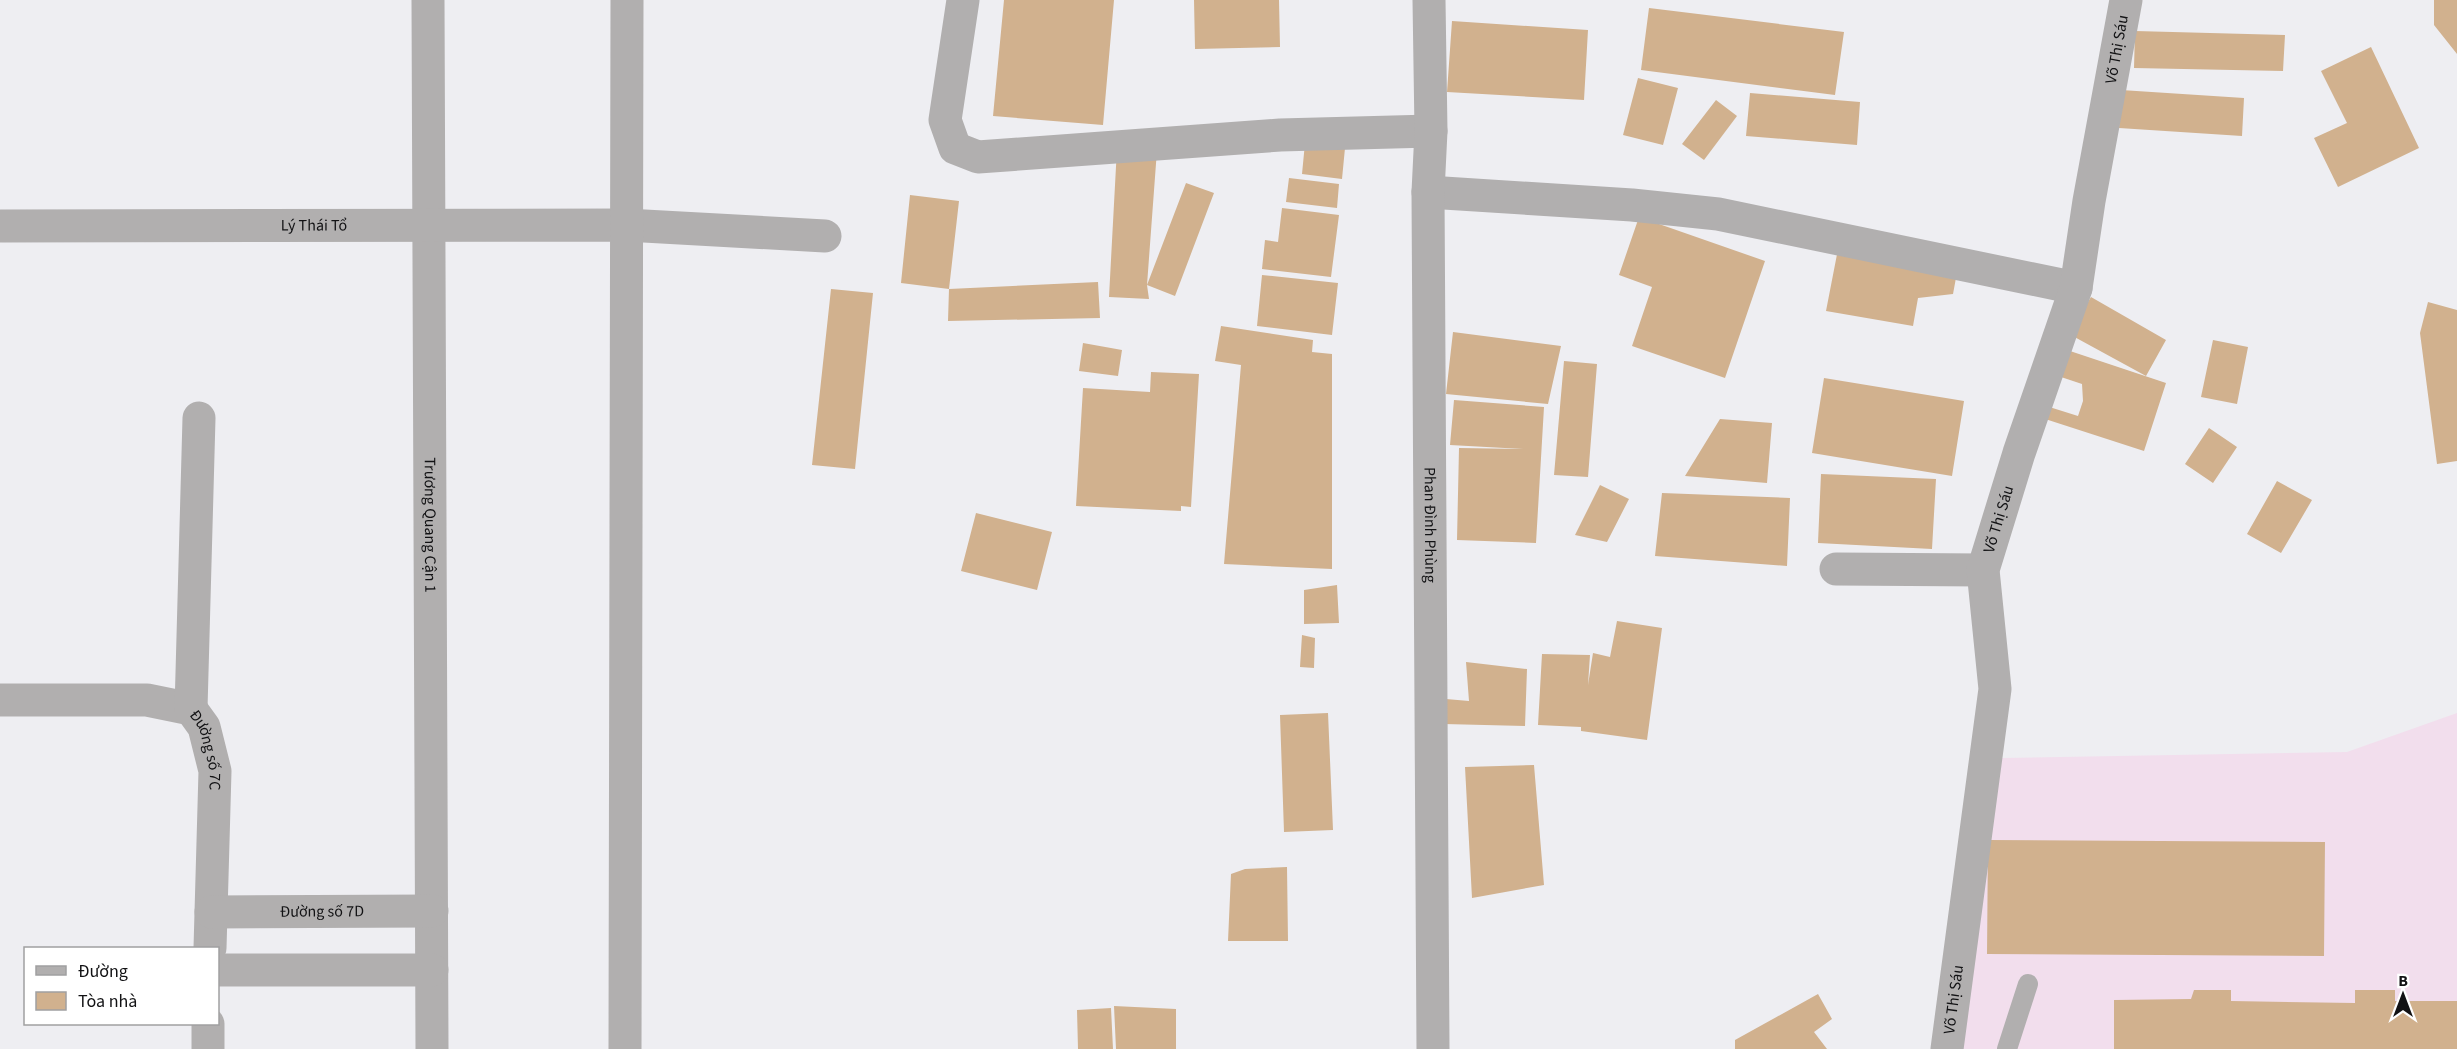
<svg xmlns="http://www.w3.org/2000/svg" width="2457" height="1049" viewBox="0 0 2457 1049" font-family="'Source Sans 3',sans-serif">
  <rect width="100%" height="100%" fill="#eeeef2"/>
  <path fill="#f2deed" d="M2457,713v336h-510l55,-291 345,-6z"/>
  <path fill="#d1b18e" d="M1004,0h110l-11,125 -110,-9z
    M1194,0h85l1,47 -85,2z
    M2434,0h23v54l-23,-29z
    M1649,8l195,24 -9,63 -194,-25z
    M1452,21l136,9 -4,70 -137,-8z
    M2135,31l150,4 -2,36 -149,-3z
    M2371,47l48,101 -81,39 -24,-49 33,-15 -26,-52z
    M1638,78l40,10 -15,57 -40,-10z
    M2121,90l123,8 -2,38 -123,-8z
    M1750,93l110,9 -3,43 -111,-9z
    M1716,100l21,16 -33,44 -22,-16z
    M1305,143l40,5 -3,31 -40,-5z
    M1117,148l40,2 -10,135 2,14 -40,-2z
    M1289,178l50,6 -2,24 -51,-6z
    M1186,183l28,10 -39,103 -28,-11z
    M910,195l49,6 -10,88 -48,-6z
    M1282,208l57,7 -8,62 -69,-8 3,-29 13,2z
    M1639,217l126,44 -40,117 -93,-32 20,-59 -33,-12z
    M1839,244l119,23 -5,27 -35,4 -5,28 -87,-15z
    M1262,275l76,8 -6,52 -75,-9z
    M1098,282l2,36 -152,3 1,-32z
    M831,289l42,4 -18,176 -43,-4z
    M2091,297l75,43 -20,36 -77,-42z
    M2428,302l29,8v151l-20,3 -17,-131z
    M1221,326l92,14 -1,12 20,2v215l-108,-5 17,-199 -26,-4z
    M1453,332l108,14 -13,58 -102,-10z
    M2213,340l35,7 -11,57 -36,-7z
    M1083,343l39,7 -4,26 -39,-5z
    M2058,347l108,36 -22,68 -105,-34 4,-12 35,11 5,-15 -1,-17 -33,-11z
    M1564,361l33,3 -9,113 -34,-2z
    M1151,372l48,2 -8,133 -10,-1v5l-105,-5 7,-118 67,4z
    M1824,378l140,23 -12,75 -140,-23z
    M1454,400l90,7 -8,136 -79,-3 2,-92 64,1 -73,-4z
    M1720,419l52,4 -5,60 -82,-7z
    M2209,428l28,19 -24,36 -28,-19z
    M1821,474l115,5 -4,70 -114,-6z
    M2277,481l35,19 -31,53 -34,-19z
    M1600,485l29,14 -22,43 -32,-7z
    M1662,493l128,5 -3,68 -132,-10z
    M976,513l76,19 -15,58 -76,-19z
    M1337,585l2,38 -35,1v-34z
    M1617,621l45,7 -15,112 -66,-9v-4l-43,-2 4,-71 48,1 -2,30 5,-32 17,4z
    M1302,635l13,3 -1,30 -14,-1z
    M1466,662l61,7 -2,57 -81,-2 2,-25 23,2z
    M1328,713l5,117 -49,2 -4,-117z
    M1534,765l10,120 -72,13 -7,-131z
    M1988,840l337,2 -1,114 -337,-2z
    M1287,867l1,74h-60l3,-67 14,-5z
    M2194,990h37v11l124,2v-13h40v11h62v48h-343v-49l77,-1z
    M1818,994l14,25 -18,13 13,17h-92v-9z
    M1114,1006l62,3v40h-60z
    M1111,1008l2,41h-35l-1,-39z"/>
  <g fill="none" stroke-linecap="round" stroke-linejoin="round">
    <path stroke="#b1afaf" stroke-width="20" d="M2007,1049l21,-65"/>
    <g stroke="#b1afaf" stroke-width="33">
      <path id="s1" d="M428,0l4,1049"/>
      <path d="M963,0l-18,120 10,28 23,9 302,-22 151,-4"/>
      <path d="M1428,192l204,13 86,9 358,74"/>
      <path id="s2" d="M0,226l626,-1 199,11"/>
      <path d="M1836,569l147,1"/>
      <path id="s3" d="M0,700h147l44,9 13,18 11,44 -5,177"/>
      <path d="M191,709l8,-291"/>
      <path id="s4" d="M211,912l221,-1"/>
      <path d="M218,970h214"/>
      <path d="M208,1049v-25"/>
      <path d="M625,1049l2,-1049"/>
      <path id="s5" d="M1947,1049l48,-360 -12,-119 36,-117 57,-165 13,-87 37,-201"/>
    </g>
    <path stroke="#b1afaf" stroke-width="33" id="s6" d="M1429,0l2,131 -3,61 5,857"/>
  </g>
  <g text-anchor="middle" dominant-baseline="central" stroke-width="5" stroke-linejoin="round" paint-order="stroke">
    <g font-size="16" fill="#121214" stroke="#fff">
      <text stroke="none"><textPath href="#s5" startOffset="1022">Võ Thị Sáu</textPath></text>
      <text stroke="none"><textPath href="#s2" startOffset="314">Lý Thái Tổ</textPath></text>
      <text stroke="none"><textPath href="#s5" startOffset="536">Võ Thị Sáu</textPath></text>
      <text stroke="none"><textPath href="#s6" startOffset="525">Phan Đình Phùng</textPath></text>
      <text stroke="none"><textPath href="#s1" startOffset="525">Trương Quang Cận 1</textPath></text>
      <text stroke="none"><textPath href="#s3" startOffset="237">Đường số 7C</textPath></text>
      <text stroke="none"><textPath href="#s4" startOffset="111">Đường số 7D</textPath></text>
      <text stroke="none"><textPath href="#s5" startOffset="50">Võ Thị Sáu</textPath></text>
    </g>
  </g>
  <rect x="24" y="947" width="195" height="78" fill="#ffffff" stroke="#a0a0a1" stroke-width="1.5"/>
  <rect x="36" y="966" width="30" height="9" fill="#b1afaf" stroke="#a0a0a1" stroke-width="1.5"/>
  <text x="78" y="977" font-size="18" fill="#121214">Đường</text>
  <rect x="36" y="992" width="30" height="18" fill="#d1b18e" stroke="#a0a0a1" stroke-width="1.5"/>
  <text x="78" y="1007" font-size="18" fill="#121214">Tòa nhà</text>
  <g transform="translate(2403 995)" stroke="#ffffff" stroke-width="4.5" paint-order="stroke">
  <path d="M0-4.5L10 22L0 15L-10 22Z" fill="#121214"/>
  <text y="-9" font-size="16" font-weight="bold" text-anchor="middle" fill="#121214">B</text>
  </g>
</svg>
